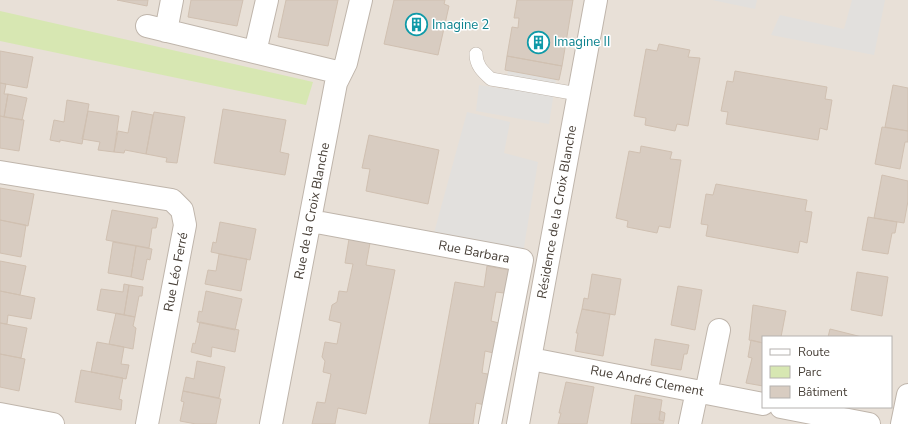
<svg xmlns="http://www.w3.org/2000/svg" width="908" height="424" viewBox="0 0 908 424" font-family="'Nunito Sans',sans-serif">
  <rect width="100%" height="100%" fill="#f4efe9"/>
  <path fill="#e8e0d7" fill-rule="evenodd" d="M0,0h908v424h-908zM763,337h128v70h-128z"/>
  <path fill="#d7e7b2" d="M0,11l313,71 -7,23 -306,-64z"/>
  <path fill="#e2e0dd" d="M712,0h45l-2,9z
    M852,0h33l-11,55 -103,-20 9,-20 64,14z
    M508,71l48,8 -7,45 -73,-13 3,-26 26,4z
    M467,112l43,10 -6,31 34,9 -15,91 -92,-9z"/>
  <path fill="#d8ccc1" stroke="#d0c0b1" d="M117,0h31l-1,6z
    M191,0h52l-6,26 -49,-9z
    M286,0h52l-10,46 -50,-9z
    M394,0h51l-1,4 5,2 -11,49 -54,-11z
    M517,0h56l-11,66 -55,-10 5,-29 6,1 1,-10h-5z
    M659,44l31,6 -2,7 12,1 -12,68 -11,-2 -2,7 -30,-6 1,-7 -12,-2 12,-67 11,2z
    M0,51l33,6 -6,31 -27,-5z
    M507,56l55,10 -3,14 -54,-10z
    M735,71l92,16 -2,12 7,1 -5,30 -7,-2 -2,12 -92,-16 2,-12 -7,-1 6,-30 6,1z
    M0,83l6,1 -2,10h4l-4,23 -4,-1z
    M893,85l15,3v43l-23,-4z
    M8,94l19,4 -5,22 -18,-3z
    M67,100l22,4 -7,40 -22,-4v2l-10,-2 4,-20 10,2z
    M223,109l63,11 -6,32 9,2 -4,21 -71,-12z
    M88,111l31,5 -5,36 -16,-2 2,-8 -18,-3z
    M132,111l21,4 -7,39 -21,-4 -1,3 -10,-1 4,-21 10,2z
    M154,112l31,5 -8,46 -11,-1 1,-4 -21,-4z
    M0,116l24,4 -5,31 -19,-3z
    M882,127l26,4v11h-3l-5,27 -25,-5z
    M369,135l70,15 -11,54 -62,-13 4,-22 -8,-1z
    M641,146l31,6 -2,7 11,1 -11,68 -11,-2 -2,7 -30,-6 1,-6 -12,-3 13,-67 11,2z
    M882,175l26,6v20l-4,22 -30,-5z
    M716,184l91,16 -2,11 7,1 -5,31 -7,-2 -2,12 -92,-17 2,-11 -7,-1 5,-30 7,1z
    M0,188l34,6 -6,32 -28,-6z
    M112,210l46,8 -2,10h-4l-3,20 -43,-8z
    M868,217l29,5 -2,11h-3l-4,21 -26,-4z
    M0,220l26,5 -5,32 -21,-4z
    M220,222l36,7 -6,31 -39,-8 2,-10 3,1z
    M349,239l21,4 -4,22 29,5 -29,144 -28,-6 -3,16h-23l5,-22 8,1 6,-29 -8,-2 2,-11 -3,-4 3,-15 12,2 4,-21 -12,-3 3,-15 5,-3 2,-11 8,1 6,-28 -8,-1z
    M113,242l23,4 -5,31 -23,-4z
    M136,246l16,3 -2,11 -3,-1 -4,21 -12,-3z
    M219,254l28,5 -6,32 -36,-7 3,-14 8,1z
    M0,261l26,5 -6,29 -20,-4z
    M487,266l22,4 -5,23 -8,-1 -5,29 8,2 -1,31 -13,-3 -3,22 11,2 -8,30 -9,-2 -3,21h-44l26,-142 29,5z
    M857,272l31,5 -6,39 -31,-6z
    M592,274l29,5 -6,36 -33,-6 2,-11 4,1z
    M124,284l5,1 -5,30 -27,-5 4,-21 22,3z
    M129,285l14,2 -1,9h-3l-4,21 -11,-2z
    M678,286l24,4 -7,40 -24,-5z
    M0,291l35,7 -4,21 -23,-4 -1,9 -7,-1z
    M206,291l36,8 -7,31 -38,-8 2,-11 3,1z
    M753,305l33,6 -5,26h-18v6l-14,-3z
    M582,309l28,5 -7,42 -28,-5 3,-18h-2z
    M116,313l19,4 -2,9 3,2 -3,21 -24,-5z
    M200,322l39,8 -4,22 -23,-5 -1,10 -20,-5 2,-9 2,1z
    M0,323l27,5 -6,30 -21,-4z
    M830,329l32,8h-34z
    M655,339l34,6 -2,9h-3l-3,16 -30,-5z
    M751,340l12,3v43l-17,-3 6,-25 -4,-1z
    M97,342l27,5 -3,17 8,1 -3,14 -35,-7z
    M0,354l25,5 -6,32 -19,-4z
    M197,361l28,6 -6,31 -36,-7 3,-14 8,2z
    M81,370l42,8 -4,21 3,1 -1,10 -46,-8z
    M566,382l28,5 -7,37h-29l3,-11h-2z
    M183,391l38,8 -5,25h-20l-16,-3 4,-19 -3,-1z
    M635,395l27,5 -3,20 5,1 -1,3h-32z
    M660,411l5,2 -1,8 -5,-1z"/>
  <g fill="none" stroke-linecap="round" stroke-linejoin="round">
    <defs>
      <path id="service" d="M476,54c0,11 6,17 15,25l87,15"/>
      <path id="minor" d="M147,26l194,47
        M166,31l6,-31
        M255,52l12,-52
        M0,172l172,28 10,10 3,15 -38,199
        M311,221l211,39 -32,164
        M531,359l232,45
        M706,393l13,-63
        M781,407l88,17
        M0,414l53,10
        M271,424l65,-341 10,-20 15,-63
        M518,424l78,-424
        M690,424l7,-33
        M902,424l6,-29"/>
    </defs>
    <use href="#service" stroke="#bfb5ab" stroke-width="14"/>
    <use href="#minor" stroke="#bfb5ab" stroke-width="24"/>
    <use href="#service" stroke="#fff" stroke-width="13"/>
    <use href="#minor" stroke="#fff" stroke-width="22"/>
  </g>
  <defs>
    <symbol id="building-ring" viewBox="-11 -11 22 22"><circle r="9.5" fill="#fff" stroke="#0f9aa8" stroke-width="1.5"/><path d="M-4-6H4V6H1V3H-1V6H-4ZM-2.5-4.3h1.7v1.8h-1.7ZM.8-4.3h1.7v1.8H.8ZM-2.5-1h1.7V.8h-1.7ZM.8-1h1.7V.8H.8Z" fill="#0f9aa8"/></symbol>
  </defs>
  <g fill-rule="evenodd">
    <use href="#building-ring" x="404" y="12" width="25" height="25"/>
    <use href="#building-ring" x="526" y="30" width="25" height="25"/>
  </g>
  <g text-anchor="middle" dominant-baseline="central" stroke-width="3" stroke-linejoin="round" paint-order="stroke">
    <g font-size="13" fill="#0d838f" stroke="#fff" text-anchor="start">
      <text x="432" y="25">Imagine 2</text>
      <text x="554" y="42">Imagine II</text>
    </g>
    <g font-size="13" fill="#473f37" stroke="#fff">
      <text transform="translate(312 211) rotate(-79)">Rue de la Croix Blanche</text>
      <text transform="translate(557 212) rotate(-80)">Résidence de la Croix Blanche</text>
      <text transform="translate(474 252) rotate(11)">Rue Barbara</text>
      <text transform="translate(176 272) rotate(-79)">Rue Léo Ferré</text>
      <text transform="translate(647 381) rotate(11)">Rue André Clement</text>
    </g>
  </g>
  <rect x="762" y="336" width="130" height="72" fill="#ffffff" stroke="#b5b2af"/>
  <rect x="770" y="349" width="20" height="6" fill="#ffffff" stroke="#b5b2af"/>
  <text x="798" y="356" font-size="12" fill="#473f37">Route</text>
  <rect x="770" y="366" width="20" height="12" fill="#d7e7b2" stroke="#b5b2af"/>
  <text x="798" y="376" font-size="12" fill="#473f37">Parc</text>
  <rect x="770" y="386" width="20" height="12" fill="#d8ccc1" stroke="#b5b2af"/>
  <text x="798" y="396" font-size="12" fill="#473f37">Bâtiment</text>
</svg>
